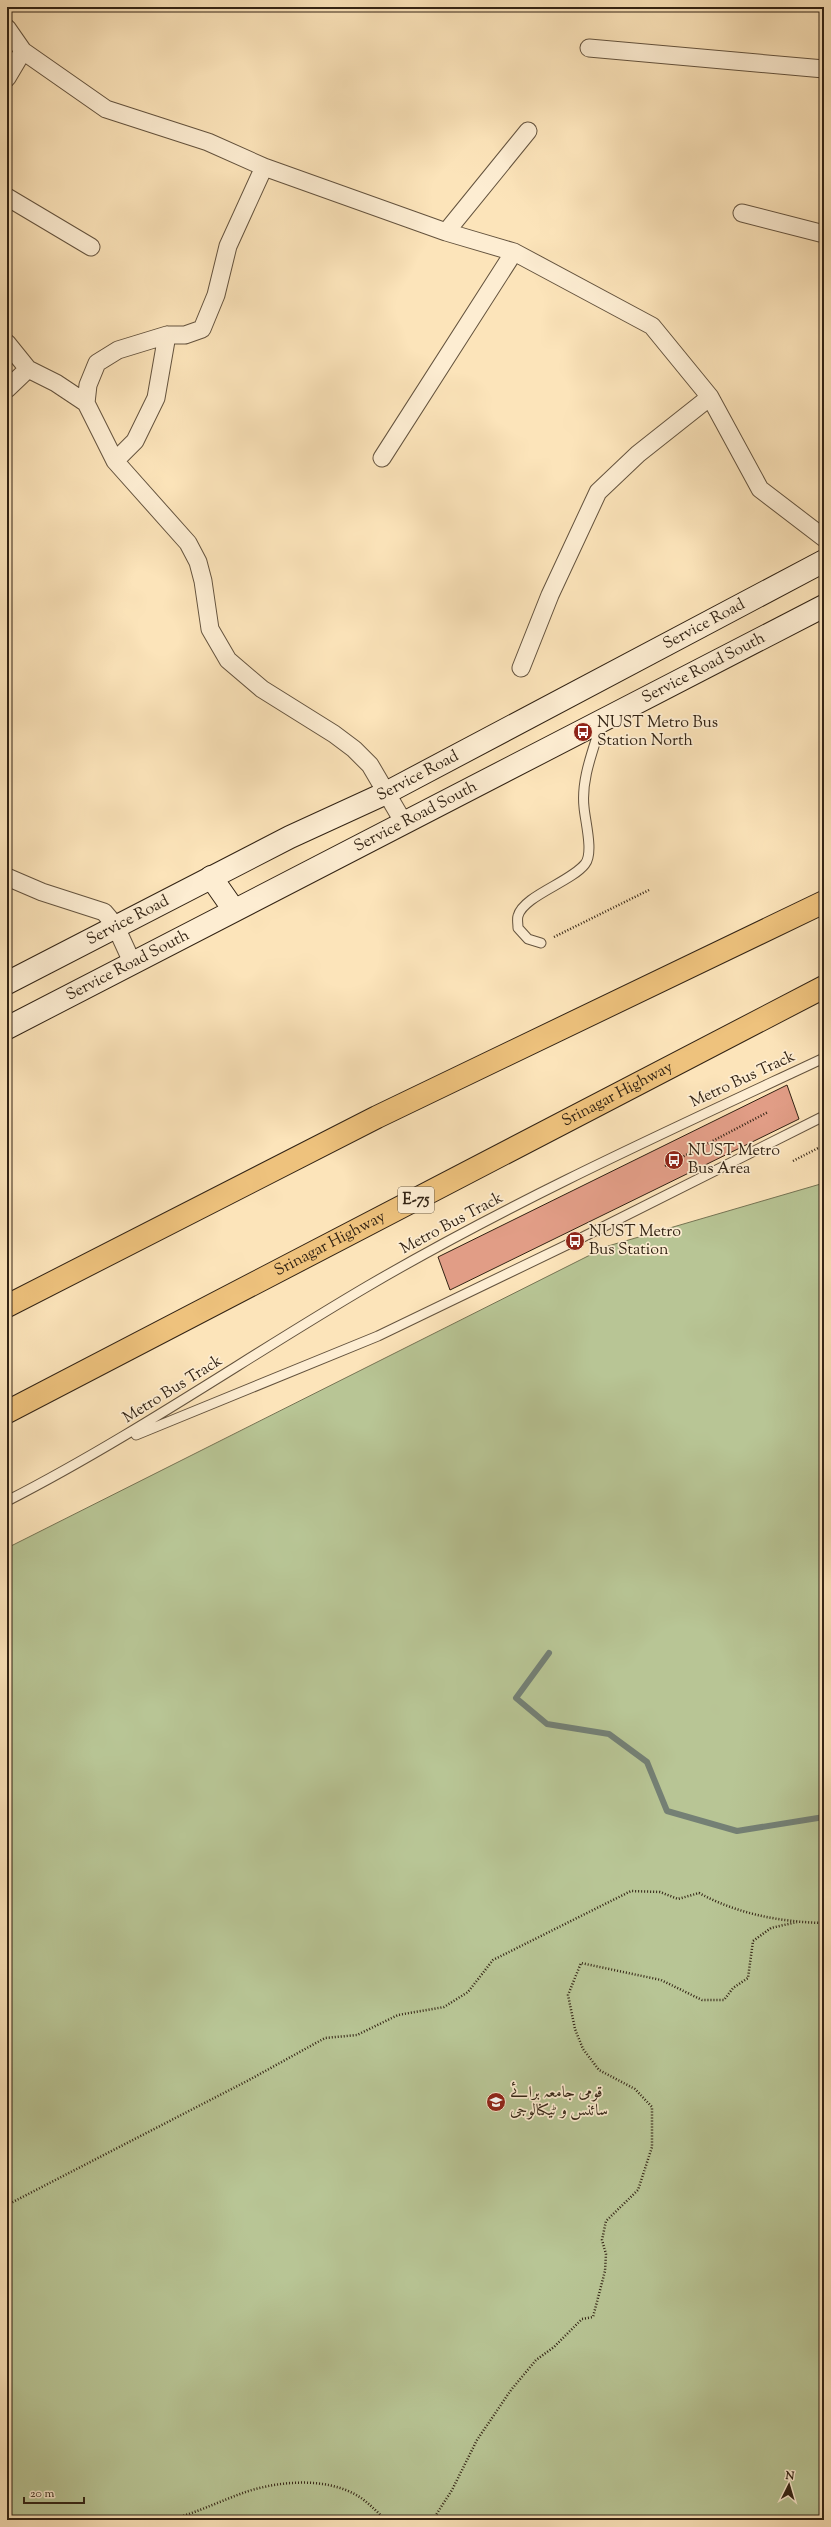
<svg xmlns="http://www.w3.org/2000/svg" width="831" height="2527" viewBox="0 0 831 2527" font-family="'Sorts Mill Goudy',Amiri,serif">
  <rect width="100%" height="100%" fill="#fce4ba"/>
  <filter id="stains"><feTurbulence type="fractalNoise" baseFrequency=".005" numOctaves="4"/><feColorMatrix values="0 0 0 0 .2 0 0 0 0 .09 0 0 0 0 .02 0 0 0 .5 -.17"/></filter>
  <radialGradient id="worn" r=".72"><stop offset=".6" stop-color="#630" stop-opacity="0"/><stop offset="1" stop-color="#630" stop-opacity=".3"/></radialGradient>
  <path fill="#b8c595" stroke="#757454" d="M824,1183v1337h-817v-972l601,-302z"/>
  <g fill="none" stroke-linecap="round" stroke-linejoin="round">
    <path stroke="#748075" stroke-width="6" d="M549,1653l-33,45 31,26 62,10 38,28 20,49 70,20 87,-14"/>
  </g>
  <path fill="#e19d86" stroke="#322314" d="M787,1085l12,34 -349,171 -12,-33z"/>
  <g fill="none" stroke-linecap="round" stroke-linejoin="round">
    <defs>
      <path id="service" d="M541,943l-13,-4 -10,-11c0,-4 -1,-9 0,-12 5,-20 53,-34 67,-52 9,-11 0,-43 -1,-57 -3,-28 9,-56 17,-83
        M136,1435l242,-99 197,-95 249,-125
        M7,1501c125,-64 240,-144 361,-215 147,-86 302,-156 456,-228"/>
      <path id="minor" d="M7,28l16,23 83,58 102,33 56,25 182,65 68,20 138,74 58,71 50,92 64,49
        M589,48l235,21
        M7,78l16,-27
        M264,167l-36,79 -12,49 -14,34 -17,6h-18l-49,15 -21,13 -9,22 -2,18 29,58 73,82 10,19 5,19 7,48 18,31 34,29 72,45 20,15 16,16 34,58
        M7,197l84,50
        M742,213l82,21
        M446,232l82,-101
        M7,343l21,26
        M7,389l21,-20 28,14 30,20
        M382,458l132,-206
        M115,461l20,-20 21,-43 11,-63
        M521,668l29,-73 48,-103 40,-38 72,-57
        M7,877l35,15 62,20 11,13 17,37"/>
      <g id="secondary">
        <path d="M211,877l23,33"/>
        <path id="s1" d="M7,983l283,-146 96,-44 438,-232"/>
        <path id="s2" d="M7,1028l817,-422"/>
      </g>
      <g id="trunk">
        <path d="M7,1306l370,-189 447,-215"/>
        <path id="s3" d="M7,1412l817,-425"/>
      </g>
    </defs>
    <use href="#service" stroke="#64533e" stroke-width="11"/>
    <use href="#minor" stroke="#64533e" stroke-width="19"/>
    <use href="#secondary" stroke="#322314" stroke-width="24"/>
    <use href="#trunk" stroke="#322314" stroke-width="24"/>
    <path stroke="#322314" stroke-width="2.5" stroke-dasharray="1 2" stroke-linecap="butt" d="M554,937l95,-47
      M793,1161l31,-16
      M665,1166l103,-54
      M7,2205l242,-125 76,-42 32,-3 41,-20 46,-8 24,-15 25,-32 138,-69 29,1 18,7 21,-6c39,21 81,29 125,30
      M169,2520c24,-6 47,-17 71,-26 35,-13 85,-18 118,2 10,6 19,16 28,24
      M430,2520l4,-2 18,-28 25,-50 34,-50 25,-30 18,-13 28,-28 11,-2 12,-46 1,-17 -4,-14 4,-19 32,-31 14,-43v-40l-17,-18 -36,-19 -16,-21 -8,-20 -7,-34 13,-32 80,17 41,20h22l9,-12 15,-10 5,-37 18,-13 26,-6"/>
    <use href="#service" stroke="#fdedd2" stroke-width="9"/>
    <use href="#minor" stroke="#fdedd2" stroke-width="17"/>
    <use href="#secondary" stroke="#fdedd2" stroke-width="22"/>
    <use href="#trunk" stroke="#eec27d" stroke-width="22"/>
  </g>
  <defs>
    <symbol id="bus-disc" viewBox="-11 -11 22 22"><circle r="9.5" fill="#8f2418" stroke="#fdedd2"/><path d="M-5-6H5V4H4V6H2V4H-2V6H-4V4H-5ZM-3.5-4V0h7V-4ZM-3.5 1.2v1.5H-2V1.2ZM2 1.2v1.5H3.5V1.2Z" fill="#fff"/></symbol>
    <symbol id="university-disc" viewBox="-11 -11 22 22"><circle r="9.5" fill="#8f2418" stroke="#fdedd2"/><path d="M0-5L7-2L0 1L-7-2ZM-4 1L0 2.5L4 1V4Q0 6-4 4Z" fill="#fff"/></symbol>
  </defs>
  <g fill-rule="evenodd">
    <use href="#bus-disc" x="572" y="721" width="22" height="22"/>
    <use href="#bus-disc" x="663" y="1149" width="22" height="22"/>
    <use href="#bus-disc" x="564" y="1230" width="22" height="22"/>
    <use href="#university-disc" x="485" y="2091" width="22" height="22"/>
  </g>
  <g text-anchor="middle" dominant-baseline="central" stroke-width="3.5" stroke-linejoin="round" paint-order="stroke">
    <rect fill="#fdedd2" stroke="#6f604d" stroke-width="1" x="398" y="1187" width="36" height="26" rx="3"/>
    <g font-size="15" font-weight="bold" fill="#322314">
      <text x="416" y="1200">E-75</text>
    </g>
    <g font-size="16" fill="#322314" stroke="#fdedd2">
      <text stroke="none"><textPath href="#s1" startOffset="784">Service Road</textPath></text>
      <text stroke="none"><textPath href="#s2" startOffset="784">Service Road South</textPath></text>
      <text stroke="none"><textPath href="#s1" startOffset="460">Service Road</textPath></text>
      <text stroke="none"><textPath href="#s2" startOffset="460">Service Road South</textPath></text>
      <text stroke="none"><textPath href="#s1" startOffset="136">Service Road</textPath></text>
      <text stroke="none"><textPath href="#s2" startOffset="136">Service Road South</textPath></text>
      <text transform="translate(743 1080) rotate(-25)">Metro Bus Track</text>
      <text stroke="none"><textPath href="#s3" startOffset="688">Srinagar Highway</textPath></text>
      <text transform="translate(452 1224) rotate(-28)">Metro Bus Track</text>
      <text stroke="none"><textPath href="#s3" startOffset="364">Srinagar Highway</textPath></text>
      <text transform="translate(173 1390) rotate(-32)">Metro Bus Track</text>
    </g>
    <g font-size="16" fill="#322314" stroke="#fdedd2" text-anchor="start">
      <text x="597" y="723">NUST Metro Bus<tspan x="597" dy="18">Station North</tspan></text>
      <text x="688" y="1151">NUST Metro<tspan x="688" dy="18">Bus Area</tspan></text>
      <text x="589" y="1232">NUST Metro<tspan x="589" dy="18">Bus Station</tspan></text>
      <text x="510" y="2093">قومی جامعہ برائے<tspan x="510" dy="18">سائنس و ٹیکنالوجی</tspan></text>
    </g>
  </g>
  <rect width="831" height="2527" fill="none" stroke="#fce4ba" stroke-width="24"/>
  <rect x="8" y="8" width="815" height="2511" fill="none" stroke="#322314" stroke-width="2"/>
  <rect x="12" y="12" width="807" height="2503" fill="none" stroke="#322314"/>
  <g transform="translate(789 2485) rotate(5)" stroke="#fdedd2" stroke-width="3" paint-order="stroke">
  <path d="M0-3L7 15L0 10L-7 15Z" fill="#322314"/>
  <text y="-6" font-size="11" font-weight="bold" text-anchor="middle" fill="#322314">N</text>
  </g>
  <path d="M24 2497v6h60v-6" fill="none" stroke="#322314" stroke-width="2"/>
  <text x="30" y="2497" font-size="12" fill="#322314" stroke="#fdedd2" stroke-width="3" paint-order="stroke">20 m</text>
  <rect width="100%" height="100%" filter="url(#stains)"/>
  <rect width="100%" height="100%" fill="url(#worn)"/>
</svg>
